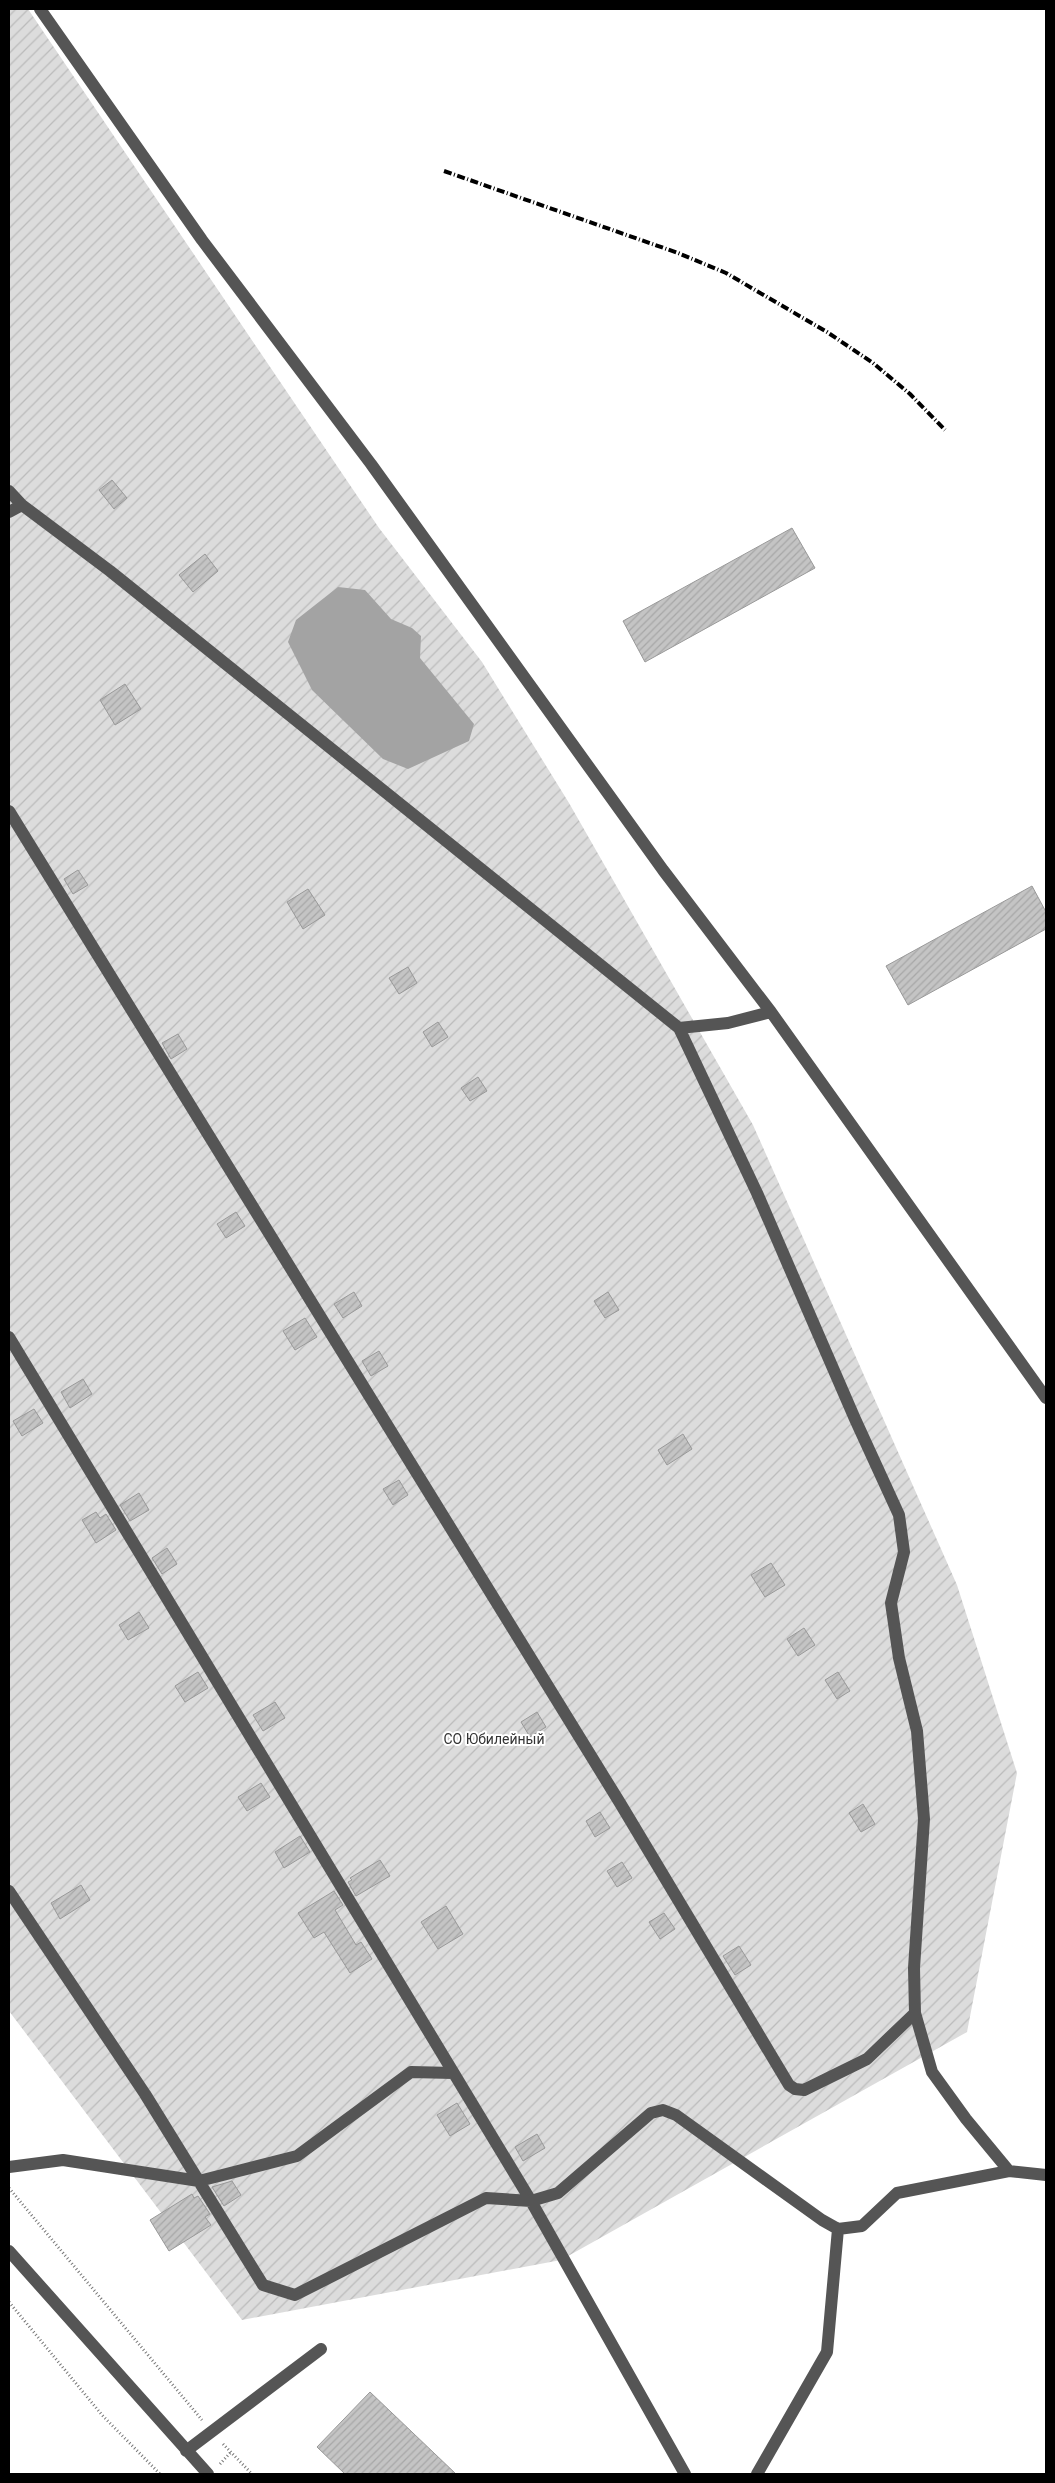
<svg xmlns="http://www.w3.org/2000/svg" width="1055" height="2483" viewBox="0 0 1055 2483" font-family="Roboto,sans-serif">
  <defs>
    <pattern id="garden-furrows" width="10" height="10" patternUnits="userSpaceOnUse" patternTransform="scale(1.25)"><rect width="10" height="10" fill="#dcdcdc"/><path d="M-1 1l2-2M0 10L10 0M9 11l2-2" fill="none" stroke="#bbb"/></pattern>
    <pattern id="building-hatch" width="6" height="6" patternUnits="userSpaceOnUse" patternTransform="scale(1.25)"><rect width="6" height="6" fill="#c4c4c4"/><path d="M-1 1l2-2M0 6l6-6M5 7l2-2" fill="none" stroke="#a7a7a7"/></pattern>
  </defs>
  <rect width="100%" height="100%" fill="#fff"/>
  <path fill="url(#garden-furrows)" d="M9,9h19l351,519 103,134 87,141 184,322 204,460 60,188 -50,259 -406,228 -319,60 -233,-309z"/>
  <path fill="#a3a3a3" d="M338,587l27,3 26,29 21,9 9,8 -1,22 54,66 -5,17 -61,28 -25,-10 -71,-69 -24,-48 8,-22z"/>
  <path fill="url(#building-hatch)" stroke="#999" d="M112,480l15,18 -13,11 -15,-19z
    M792,528l23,40 -170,94 -22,-41z
    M205,554l13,17 -25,21 -14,-17z
    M125,684l16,25 -26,16 -15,-25z
    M78,870l10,15 -15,9 -9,-15z
    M1032,886l14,26v17l-138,76 -22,-39z
    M308,889l17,26 -22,14 -16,-27z
    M408,967l9,16 -18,11 -10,-16z
    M438,1022l10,15 -16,10 -9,-15z
    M178,1034l9,15 -16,10 -9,-16z
    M478,1077l9,14 -17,10 -9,-13z
    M236,1212l9,14 -19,12 -9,-14z
    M354,1292l8,14 -19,12 -9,-14z
    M608,1292l11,18 -14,8 -11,-17z
    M305,1318l12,19 -22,13 -12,-19z
    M379,1351l9,15 -17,10 -9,-15z
    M83,1379l9,15 -22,14 -9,-16z
    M34,1409l9,14 -21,13 -9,-15z
    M683,1434l9,15 -25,16 -9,-15z
    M399,1480l9,15 -15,10 -10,-16z
    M139,1493l10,17 -19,11 -10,-16z
    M96,1512l4,6 6,-4 10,16 -20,13 -14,-23z
    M167,1548l10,16 -15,10 -10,-16z
    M771,1563l14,22 -20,12 -14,-22z
    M139,1612l10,16 -21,12 -9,-15z
    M804,1628l11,17 -17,11 -11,-17z
    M198,1672l10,16 -23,14 -10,-16z
    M838,1672l12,19 -13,8 -12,-19z
    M275,1702l10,16 -22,13 -10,-16z
    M537,1712l9,15 -16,10 -9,-15z
    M261,1783l9,14 -23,14 -9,-14z
    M863,1804l12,20 -14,8 -12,-19z
    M600,1812l10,16 -15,9 -9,-16z
    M300,1836l10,16 -26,16 -9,-16z
    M380,1860l10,16 -34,20 -8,-14 4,-2 -2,-2z
    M622,1862l10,16 -15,9 -10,-16z
    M81,1885l9,15 -30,19 -9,-16z
    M334,1891l9,14 -8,5 21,35 5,-3 11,17 -22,14 -26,-41 -10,6 -16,-25z
    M446,1906l17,28 -25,15 -17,-27z
    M664,1913l11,16 -15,10 -11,-17z
    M739,1946l12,19 -16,10 -12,-19z
    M457,2103l13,21 -20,12 -13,-21z
    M537,2134l8,14 -22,13 -8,-14z
    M232,2181l9,14 -17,11 -12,-19z
    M192,2194l2,4 4,-2 12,18 -5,3 6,8 -42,26 -19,-31z
    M370,2392l86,82h-111l-28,-27z"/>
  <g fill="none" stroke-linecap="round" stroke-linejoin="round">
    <path stroke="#777" stroke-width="3" stroke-dasharray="1 2.5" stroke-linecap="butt" d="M9,2188l193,232
      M9,2302l93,113 58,59
      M223,2444l29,30
      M220,2464l11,-12"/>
    <path stroke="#555" stroke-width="12" d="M40,9l162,231 169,224 292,406 108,142
      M9,491l13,14 88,66 569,457 49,-5 43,-11 275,386
      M9,512l13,-7
      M9,811l611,992 169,282 6,4 9,1 63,-31 48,-46 -1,-45 10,-149 -7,-88 -18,-73 -8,-55 13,-51 -5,-37 -44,-96 -98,-226 -78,-165
      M9,1337l522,864 27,-8 93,-80 12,-3 13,5 146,105 16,9 24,-3 35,-33 112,-22
      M9,1891l136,203 118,191 32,10 191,-97 45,3 154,273
      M915,2013l17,59 34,47 43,52 37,4
      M9,2167l54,-7 136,21 98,-25 114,-84 42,1
      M9,2251l199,223
      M186,2451l135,-102
      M757,2474l70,-122 11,-123"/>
    <path stroke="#000" stroke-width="4" stroke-dasharray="8 2.5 1 2.5" stroke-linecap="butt" d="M444,171l234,82 48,20 101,59 46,31 37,31 35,36"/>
  </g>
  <g text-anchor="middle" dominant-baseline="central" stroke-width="4" stroke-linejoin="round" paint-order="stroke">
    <g font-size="14" fill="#333" stroke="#fff">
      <text x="494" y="1739">СО Юбилейный</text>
    </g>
  </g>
  <rect width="1055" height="2483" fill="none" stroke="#000000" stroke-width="20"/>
</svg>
